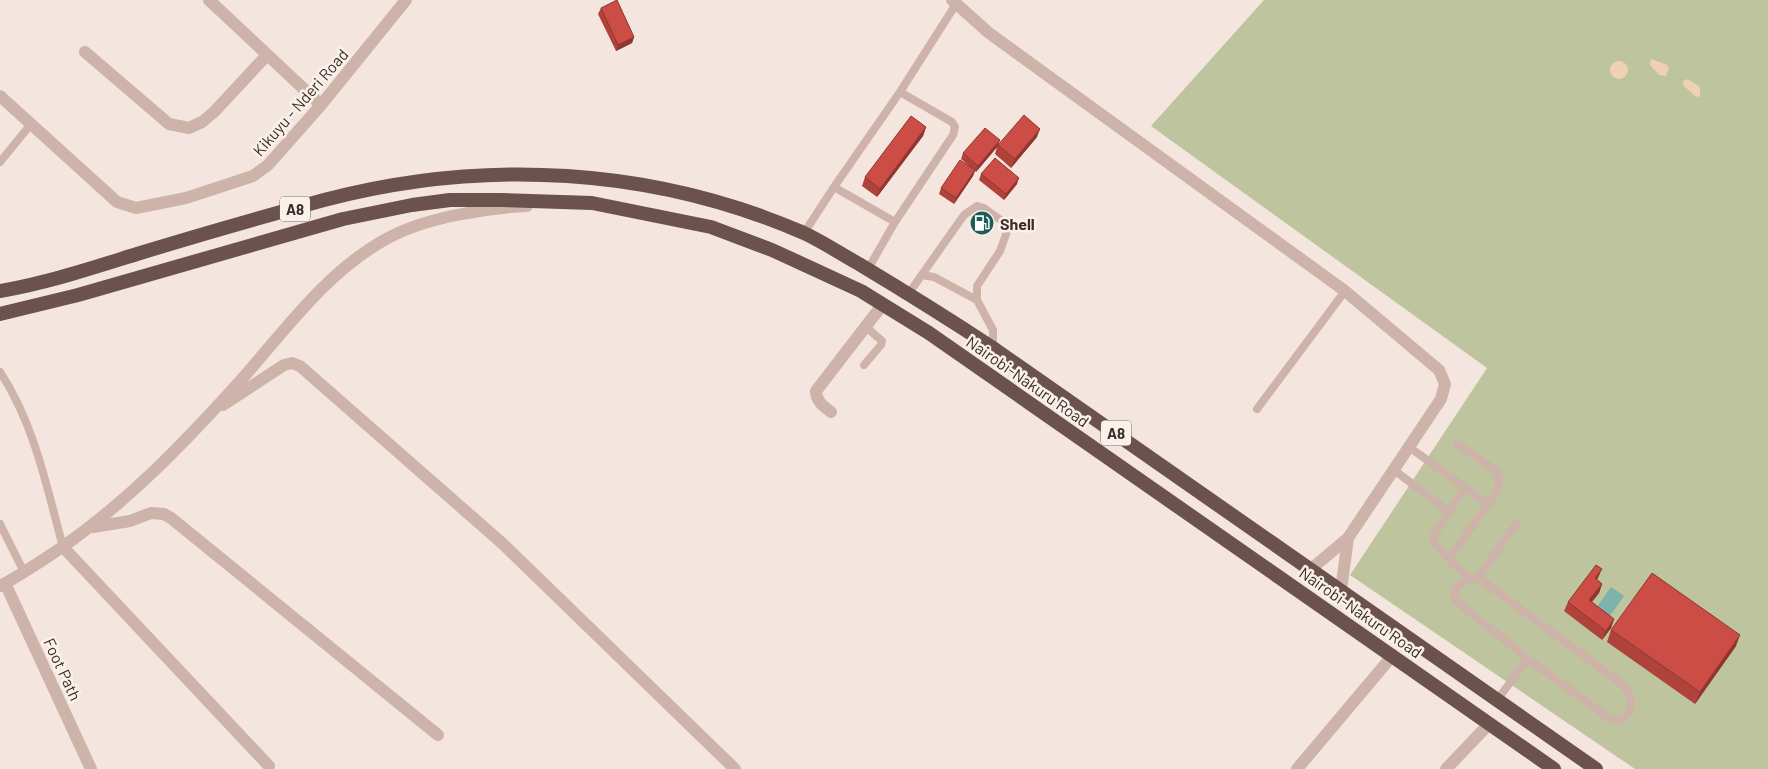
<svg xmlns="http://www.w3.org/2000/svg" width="1768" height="769" viewBox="0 0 1768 769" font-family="Barlow,sans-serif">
  <rect width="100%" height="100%" fill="#f4e6de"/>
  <path fill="#bec49d" d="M1264,0h504v769h-133l-285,-194 137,-207 -336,-242z"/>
  <path fill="#f0d1b4" d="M1651,59l16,6 2,3 -3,8 -7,-1 -9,-10z
    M1610 70a9 9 0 1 1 18 0a9 9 0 1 1-18 0Z
    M1688,79l12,8v10l-5,-1 -12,-11v-4z"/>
  <path fill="#7cb3ab" d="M1611,587l13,9 -17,24 -13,-9z"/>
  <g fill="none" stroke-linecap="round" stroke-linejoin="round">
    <path stroke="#cdb3a9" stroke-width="8" d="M0,162l31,-38
      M834,187l66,-95 56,-88
      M895,222l58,-87 2,-8 -3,-5 -52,-30
      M804,233l30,-46 61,35 -27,47
      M922,275l12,2 43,23
      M909,293l55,-78 13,-9 7,2 25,18 -9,25 -23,35v14l16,30v18
      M864,365l17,-20 1,-4 -17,-15
      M0,372c34,51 47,116 63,175
      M1257,409l88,-118
      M1457,444l37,25 6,10 -4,14 -47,66 20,19
      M1409,447l78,56
      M1394,470l55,42
      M0,524l24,48
      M1449,559l-15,-17 -1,-5 32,-50
      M1478,578l38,-54
      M1497,700l31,-41 -73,-59 1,-12c10,-11 18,-13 31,-4l135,100c11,13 14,25 -1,36l-12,-2 -81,-59"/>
    <path stroke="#cdb3a9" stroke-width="12" d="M209,0l112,105
      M952,0l37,33 356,258 94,79 6,14 -4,15 -93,139 -37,31
      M85,52l84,72 20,4 13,-6 12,-10 53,-57
      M0,96l117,106 19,6 50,-10 67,-22 15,-11 53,-60 85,-105
      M223,405l61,-40 8,-2 8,3 203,178 232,225
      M831,412c-8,-6 -15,-11 -15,-21l67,-87
      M93,527l37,-6 21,-8 13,1 7,4 267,217
      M63,547l206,219
      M5,583l86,186
      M0,586c21,-11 41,-25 61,-38 70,-49 124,-106 181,-169 44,-50 86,-109 146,-141 37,-20 96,-30 139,-32
      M1341,590l7,-52
      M1297,769l96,-114
      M1446,769l43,-45"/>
    <path stroke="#6c524d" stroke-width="14" d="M0,291c47,-8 92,-23 137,-37 62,-19 125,-37 187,-54 160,-42 328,-33 480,33 19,9 37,21 55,31 45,27 90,55 134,84l603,421
      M0,314l78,-19 265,-76 69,-14 38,-5h52l90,3 119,24 61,23 89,41 68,42 625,436"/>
  </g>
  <path fill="#af423b" d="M601,8l33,29 -2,6 -16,8 -18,-37z
    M926,127l-3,9 -46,61 -15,-11 3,-9z
    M1037,137l-26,31 -16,-14 2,-7 -21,25 -1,-1 -2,5 -19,28 -15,-10 2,-6 28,-22 -8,-7 2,-6 35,-8z
    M981,174l36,10 -13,16 -25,-20z
    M1598,578l-1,2 5,4 -3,9 -7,9 22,17 -3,9 -9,12 -38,-29 4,-9z
    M1611,630l125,16 -41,58 -88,-62z"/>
  <path fill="#8f3630" d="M634,37l-2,6 -16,8 2,-6z
    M926,127l-3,9 -46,61 3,-8z
    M1040,129l-3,8 -26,31 4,-9z
    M1000,140l-2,6 -22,26 2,-6z
    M975,170l-2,6 -19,28 2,-6z
    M1019,178l-2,6 -13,16 2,-6z
    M1602,569l-4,9 -6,9 3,-9z
    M1602,584l-3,9 -13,16 3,-9z
    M1614,619l-3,9 -9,12 4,-9z
    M1740,635l-4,11 -41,58 5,-12z"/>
  <path fill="#cc4d45" stroke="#8f3630" d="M617,0l17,37 -16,8 -17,-37z
    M1024,115l16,14 -25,30 -17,-14z
    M911,116l15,11 -46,62 -15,-12z
    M985,128l15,12 -22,26 -15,-13z
    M995,158l24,20 -13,16 -25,-20z
    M960,160l15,10 -19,28 -15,-10z
    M1596,565l6,4 -7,9 7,6 -13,16 25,19 -8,12 -38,-29z
    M1652,573l88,62 -40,57 -89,-62z"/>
  <defs>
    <symbol id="fuel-disc" viewBox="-11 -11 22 22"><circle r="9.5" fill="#1c5e57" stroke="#fbf1eb"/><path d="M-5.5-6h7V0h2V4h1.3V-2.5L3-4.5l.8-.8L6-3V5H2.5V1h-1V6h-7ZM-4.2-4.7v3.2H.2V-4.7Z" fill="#fff"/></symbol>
  </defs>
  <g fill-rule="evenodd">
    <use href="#fuel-disc" x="968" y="209" width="28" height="28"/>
  </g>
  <g text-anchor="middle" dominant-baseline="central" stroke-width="5" stroke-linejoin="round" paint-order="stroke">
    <g fill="#fbf1eb" stroke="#746763" stroke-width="1">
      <rect x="280" y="196.5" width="30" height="25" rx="4"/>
      <rect x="1101" y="420.5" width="30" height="25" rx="4"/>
    </g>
    <g font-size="15" font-weight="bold" fill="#3a2c29">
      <text x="295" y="209">A8</text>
      <text x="1116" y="433">A8</text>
    </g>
    <g font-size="16" fill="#3a2c29" stroke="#fbf1eb">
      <text transform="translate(300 102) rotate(-49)">Kikuyu - Nderi Road</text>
      <text transform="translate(1028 381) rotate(35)">Nairobi-Nakuru Road</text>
      <text transform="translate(1361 612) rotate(35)">Nairobi-Nakuru Road</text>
      <text transform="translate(63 669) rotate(65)">Foot Path</text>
    </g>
    <g font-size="16" font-weight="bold" fill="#3a2c29" stroke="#fbf1eb" text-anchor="start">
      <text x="1000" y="223">Shell</text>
    </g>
  </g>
</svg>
